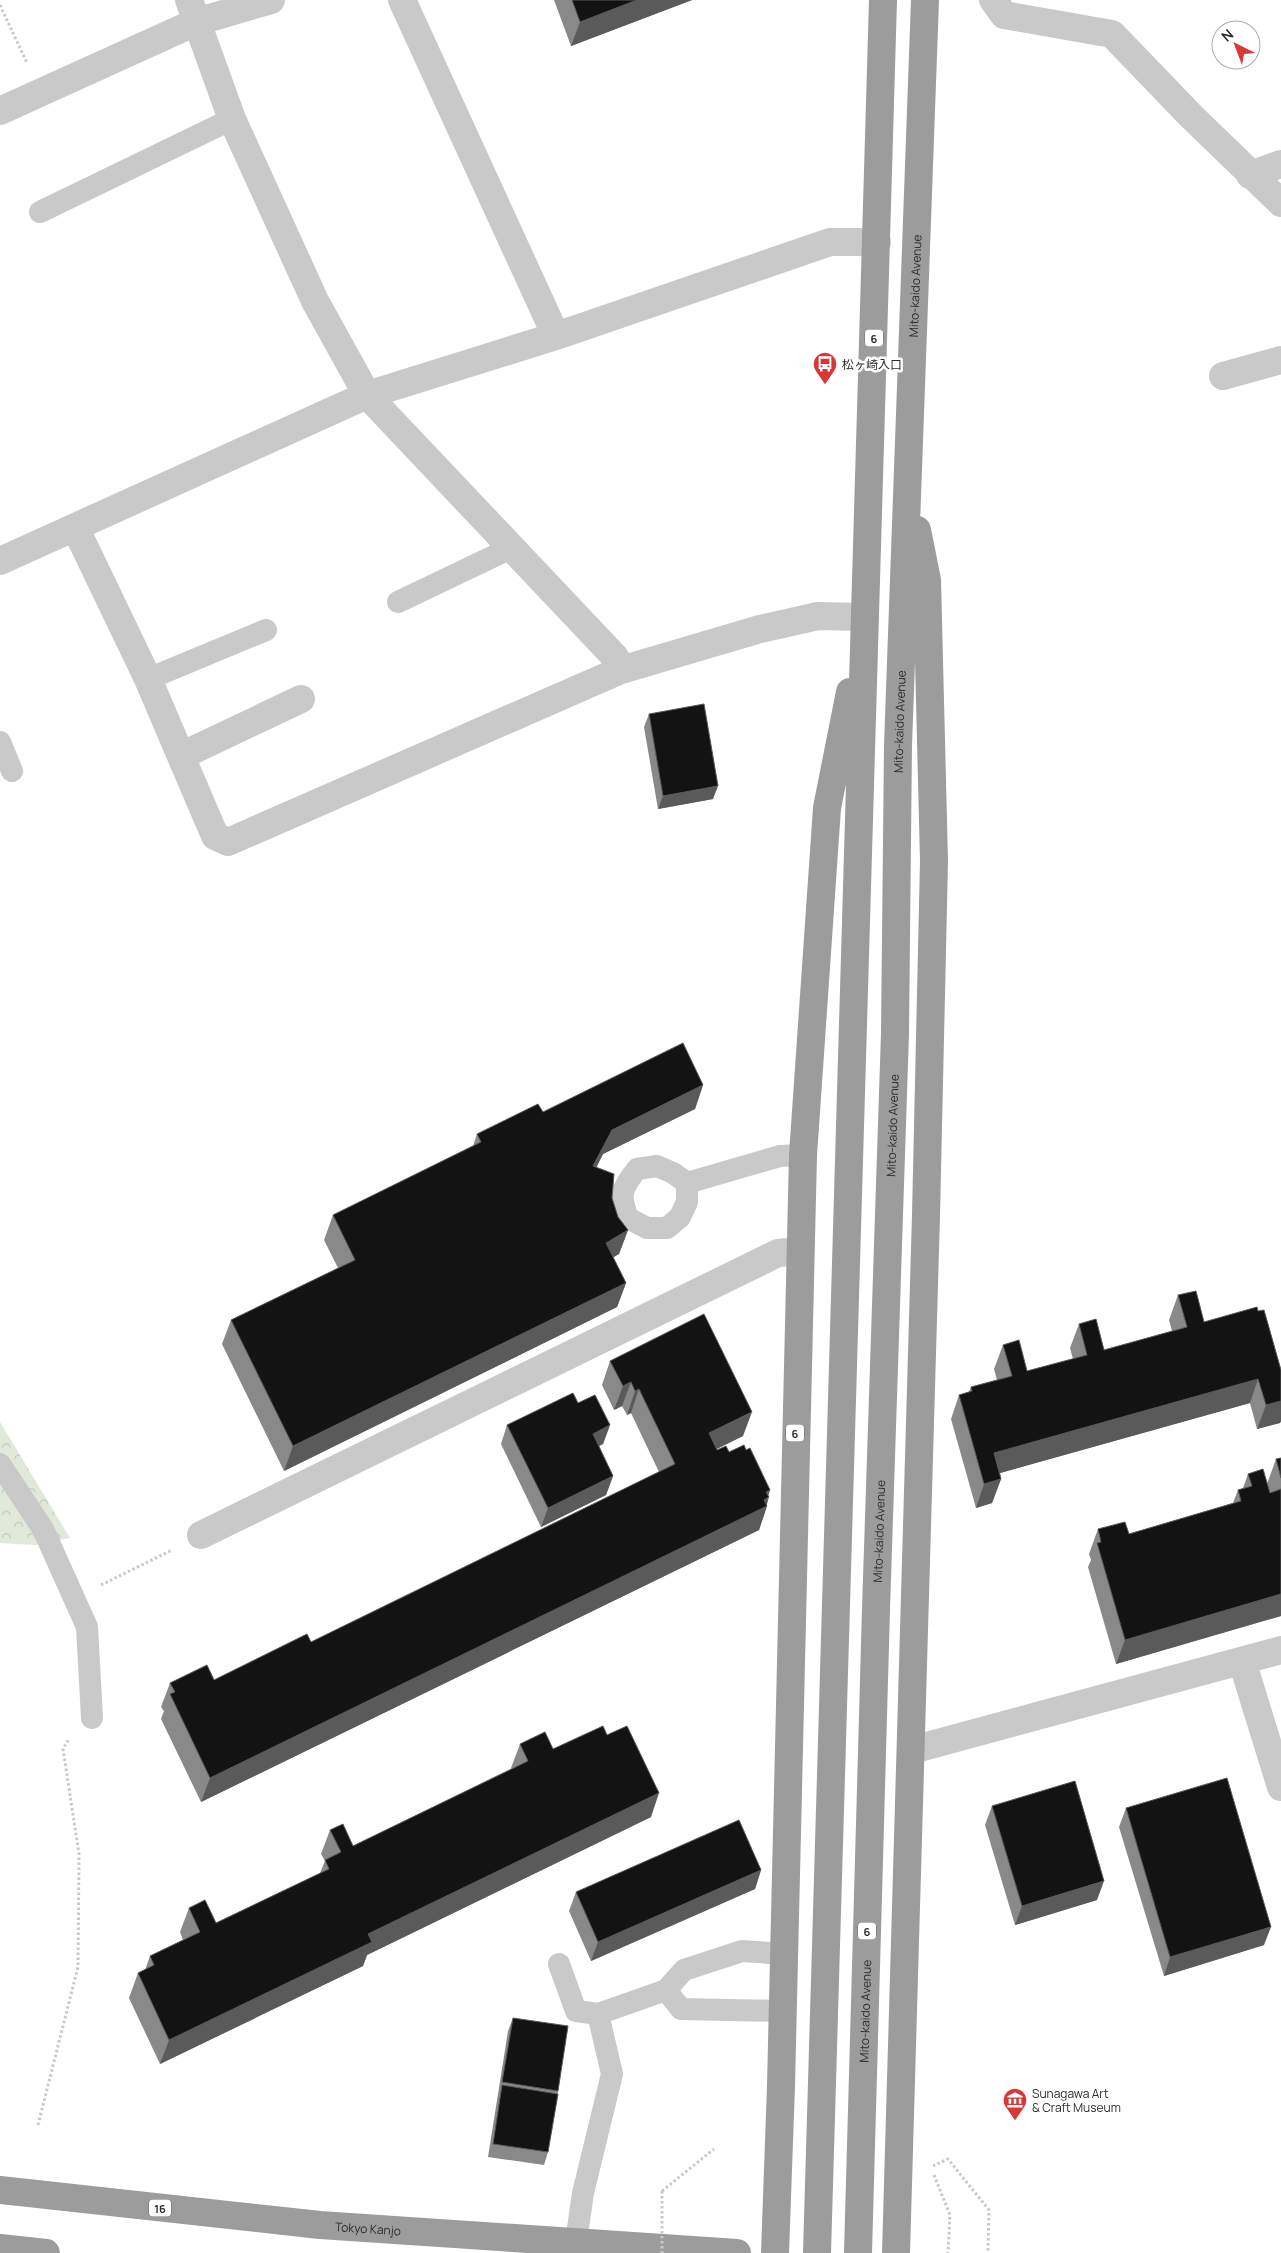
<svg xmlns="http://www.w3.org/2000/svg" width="1281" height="2253" viewBox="0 0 1281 2253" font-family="Manrope,'Noto Sans JP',sans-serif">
  <defs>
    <pattern id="forest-crowns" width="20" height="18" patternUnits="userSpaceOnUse" patternTransform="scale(1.25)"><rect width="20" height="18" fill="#e1e9da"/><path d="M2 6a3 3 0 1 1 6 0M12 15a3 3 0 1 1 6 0" fill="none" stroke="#c1c8bb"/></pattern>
  </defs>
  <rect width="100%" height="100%" fill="#fff"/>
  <path fill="url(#forest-crowns)" d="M0,1422l70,116 -35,7 -35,-2z"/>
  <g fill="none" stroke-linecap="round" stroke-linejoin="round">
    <path stroke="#c9c9c9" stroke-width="3" stroke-dasharray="2.5 2.5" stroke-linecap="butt" d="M0,5l27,58
      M101,1585l71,-35
      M38,2125l40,-158 1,-113 -16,-105 6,-10
      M933,2166l15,-7 41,51 -1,43
      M934,2175l16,40 -2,38
      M662,2191l52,-42"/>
    <path stroke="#c9c9c9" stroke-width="22" d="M40,212l192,-93
      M398,602l115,-55
      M148,679l118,-49
      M0,742l12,29
      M657,1166l16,7 14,10v19l-7,15 -13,11h-20l-19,-10c-9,-23 -7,-29 9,-49z
      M687,1183l93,-27 23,-1
      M0,1464l43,65 44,98 5,91
      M559,1964l17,47 22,3
      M666,1990l15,19 102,2
      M576,2242l7,-49 29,-119 -14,-60 68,-24 18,-20 58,-19 42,3"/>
    <path stroke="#c9c9c9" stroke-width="28" d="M189,0l43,119 83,182 52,94 248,262 6,13
      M402,0l154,336
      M993,0l11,15 108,19 79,82 90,87
      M0,111l196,-89 75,-22
      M1250,175l31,-11
      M1223,376l58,-16
      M75,527l73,152 67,157 13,6 393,-172 139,-41 58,-13 47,1
      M0,561l367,-166 189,-59 274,-94h47
      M181,756l120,-57
      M201,1535l577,-282 22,-2
      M912,1750l369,-100"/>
    <path stroke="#c9c9c9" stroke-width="28" d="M1242,1661l39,126"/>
    <g stroke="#9c9c9c" stroke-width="28">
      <path id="s1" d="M0,2190l320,35 417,28"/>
      <path d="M0,2248l46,5"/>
      <path d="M775,2253l6,-167 22,-931 24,-347 23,-116"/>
      <path d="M817,2253l66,-2253"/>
      <path id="s2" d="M858,2253l18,-644 19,-576 3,-288 27,-745"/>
      <path d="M896,2253l30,-1038 8,-354 -7,-281 -10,-50"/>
    </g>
    <path stroke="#c9c9c9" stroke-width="3" stroke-dasharray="2.5 2.5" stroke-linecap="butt" d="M662,2191v62"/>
  </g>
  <path fill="#898989" d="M554,0h138l-121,46z
    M649,714l64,85 -55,10 -14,-82z
    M703,1085l-8,24 -92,45 -7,14 16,30 6,19 10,13 -9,24 -6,3 13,26 -9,24 -333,164 -62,-127 9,-24 107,-52 -14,-28 9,-25 140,-69 4,-12 66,-22z
    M1178,1295l26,27 54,-11 23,59v51l-1,2 -23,6 -7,-26 -250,70 1,6 -9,24 -16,5 -25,-89 8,-24 10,-3 2,-5 26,-7 -3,-11 9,-24 24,26 46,-12 -3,-11 9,-24 25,26 68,-19 -3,-11z
    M610,1361l133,75 -26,13v1l12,2 41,38 -2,5 -1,10v1l-8,24 -558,272 -40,-83 3,-8 -3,-4 9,-24 44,-3 97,-38 348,-170 -28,-59 -4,2 -5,-9 -8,4 -12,-25z
    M578,1403l32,22 -7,19 -4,2 14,30 -7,19 -65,32 -40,-83 6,-19z
    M1281,1458v158l-165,48 -28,-97 3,-7 -2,-6 9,-25 31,5 104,-31 5,-13 5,-2 5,-14 19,10 9,-25z
    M607,1735l44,82 -284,138 -4,11 -203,98 -31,-66 9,-25 7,-3 5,-14 33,-16 -3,-8 9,-24 27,15 104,-50 5,-12 -4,-7 9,-24 23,16 159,-77 -1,-1 9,-24 33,5z
    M992,1806l105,94 -82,25 -30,-100z
    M1126,1808l138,137 -100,31 -45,-149z
    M761,1870l-6,19 -164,72 -22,-50 7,-19z
    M513,2018l45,73 -10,61 -4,13 -56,-8 20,-126z"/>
  <path fill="#5a5a5a" d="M637,0h55l-121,46 9,-24z
    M718,786l-5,13 -55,10 5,-13z
    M703,1085l-8,24 -92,45 -18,36 8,-24 19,-36z
    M628,1230l-9,24 -22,13 9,-24z
    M626,1283l-9,24 -333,164 9,-25z
    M1258,1379l-8,24 -264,74 8,-24z
    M631,1382l-9,24 -8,4 9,-24z
    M639,1389l-8,24 -4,2 8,-24z
    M1281,1401v20l-1,2 -23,6 9,-24z
    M752,1412l-9,24 -43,21 9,-24z
    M610,1425l-7,19 -17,9 7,-19z
    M613,1476l-7,19 -65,32 7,-19z
    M1001,1479l-9,24 -16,5 8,-24z
    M770,1490l-3,9 2,-2 -3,10 1,-1 -8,24 -558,272 9,-24z
    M1281,1594v22l-165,48 9,-24z
    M659,1793l-8,24 -284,138 -4,11 -203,98 9,-24 199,-106z
    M761,1870l-6,19 -164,72 7,-19z
    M1104,1881l-7,19 -82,25 7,-19z
    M1271,1927l-7,18 -100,31 6,-19z"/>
  <path fill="#131313" stroke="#5a5a5a" d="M572,0h65l-57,22z
    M704,704l14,82 -55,10 -14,-82z
    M683,1043l20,42 -91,45 -19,36 21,8 -2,24 6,19 10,13 -22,13 20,40 -333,163 -62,-126 124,-60 -22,-45 148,-73 -4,-8 61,-30 5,8z
    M1196,1291l8,31 53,-15 1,4 6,-1 17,60v31l-15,4 -8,-26 -264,74 7,26 -17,5 -25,-89 13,-4 -1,-4 41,-11 -9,-31 16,-5 8,31 60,-16 -8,-31 17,-5 8,31 83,-23 -9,-32z
    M704,1314l48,98 -43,21 8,17 9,-4 3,6 15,-7 2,5 4,-2 20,42 -4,2 3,5 -5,3 3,6 -557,272 -40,-84 5,-2 -5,-9 37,-18 7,15 93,-46 4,8 364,-178 -36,-75 -4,2 -4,-9 -8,4 -13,-25z
    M573,1393l5,10 17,-8 15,30 -17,9 20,42 -65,32 -41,-83z
    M1281,1458v20l-5,-19z
    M1263,1469l7,24 11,-4v105l-156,46 -28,-97 4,-1 -3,-13 27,-7 4,12 112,-33 -3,-11 14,-4 -4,-12z
    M603,1726l4,9 20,-9 32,67 -291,141 4,8 -203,98 -31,-67 16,-8 -4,-9 50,-24 -11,-24 16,-8 11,23 113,-54 -4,-9 16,-8 -11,-22 13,-6 10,22 175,-85 -8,-17 25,-12 8,17z
    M1227,1778l44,149 -101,30 -44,-149z
    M1075,1781l29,100 -82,25 -30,-100z
    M739,1820l22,50 -163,72 -22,-50z
    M513,2018l55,8 -10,65 -56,-9z
    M502,2085l56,9 -10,58 -55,-8z"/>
  <defs>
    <symbol id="bus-pin" viewBox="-11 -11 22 30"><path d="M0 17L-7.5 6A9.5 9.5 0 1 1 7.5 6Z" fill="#da3737" stroke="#fff"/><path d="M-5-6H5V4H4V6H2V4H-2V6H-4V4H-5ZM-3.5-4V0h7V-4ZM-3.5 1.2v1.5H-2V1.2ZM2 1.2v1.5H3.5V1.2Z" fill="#fff"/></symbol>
    <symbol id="museum-pin" viewBox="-11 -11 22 30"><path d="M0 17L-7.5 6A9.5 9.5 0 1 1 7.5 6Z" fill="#da3737" stroke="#fff"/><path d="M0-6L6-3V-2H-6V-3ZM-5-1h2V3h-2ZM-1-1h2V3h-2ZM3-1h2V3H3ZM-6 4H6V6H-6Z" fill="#fff"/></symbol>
  </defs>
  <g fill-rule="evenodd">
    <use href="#bus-pin" x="811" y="350" width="28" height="38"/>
    <use href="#museum-pin" x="1001" y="2086" width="28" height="38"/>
  </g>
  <g text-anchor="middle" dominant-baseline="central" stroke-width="5" stroke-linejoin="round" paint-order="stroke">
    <g fill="#fff" stroke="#6b6b6b" stroke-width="1">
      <rect x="865" y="329.5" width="18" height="17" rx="4"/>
      <rect x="786" y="1424.5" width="18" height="17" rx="4"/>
      <rect x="858" y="1922.5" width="18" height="17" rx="4"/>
      <rect x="149" y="2199.5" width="22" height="17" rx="4"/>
    </g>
    <g font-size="11" font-weight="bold" fill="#2c2c2c">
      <text x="874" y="338">6</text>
      <text x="795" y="1433">6</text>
      <text x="867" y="1931">6</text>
      <text x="160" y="2208">16</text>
    </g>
    <g font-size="12" fill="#2c2c2c" stroke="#fff">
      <text stroke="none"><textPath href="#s2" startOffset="1968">Mito-kaido Avenue</textPath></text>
      <text stroke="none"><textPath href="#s2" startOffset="1532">Mito-kaido Avenue</textPath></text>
      <text stroke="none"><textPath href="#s2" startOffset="1128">Mito-kaido Avenue</textPath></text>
      <text stroke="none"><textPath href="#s2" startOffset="722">Mito-kaido Avenue</textPath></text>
      <text stroke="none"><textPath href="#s2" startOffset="242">Mito-kaido Avenue</textPath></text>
      <text stroke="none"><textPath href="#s1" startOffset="370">Tokyo Kanjo</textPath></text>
    </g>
    <g font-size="12" fill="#2c2c2c" stroke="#fff" text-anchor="start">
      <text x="842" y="364">松ヶ崎入口</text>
      <text x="1032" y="2093">Sunagawa Art<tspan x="1032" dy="14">&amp; Craft Museum</tspan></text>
    </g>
  </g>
  <g transform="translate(1236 45) rotate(318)"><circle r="24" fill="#ffffff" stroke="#ababab"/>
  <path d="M0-4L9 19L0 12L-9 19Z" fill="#da3737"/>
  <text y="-8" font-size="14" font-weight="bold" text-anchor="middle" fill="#2c2c2c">N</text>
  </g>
</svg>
